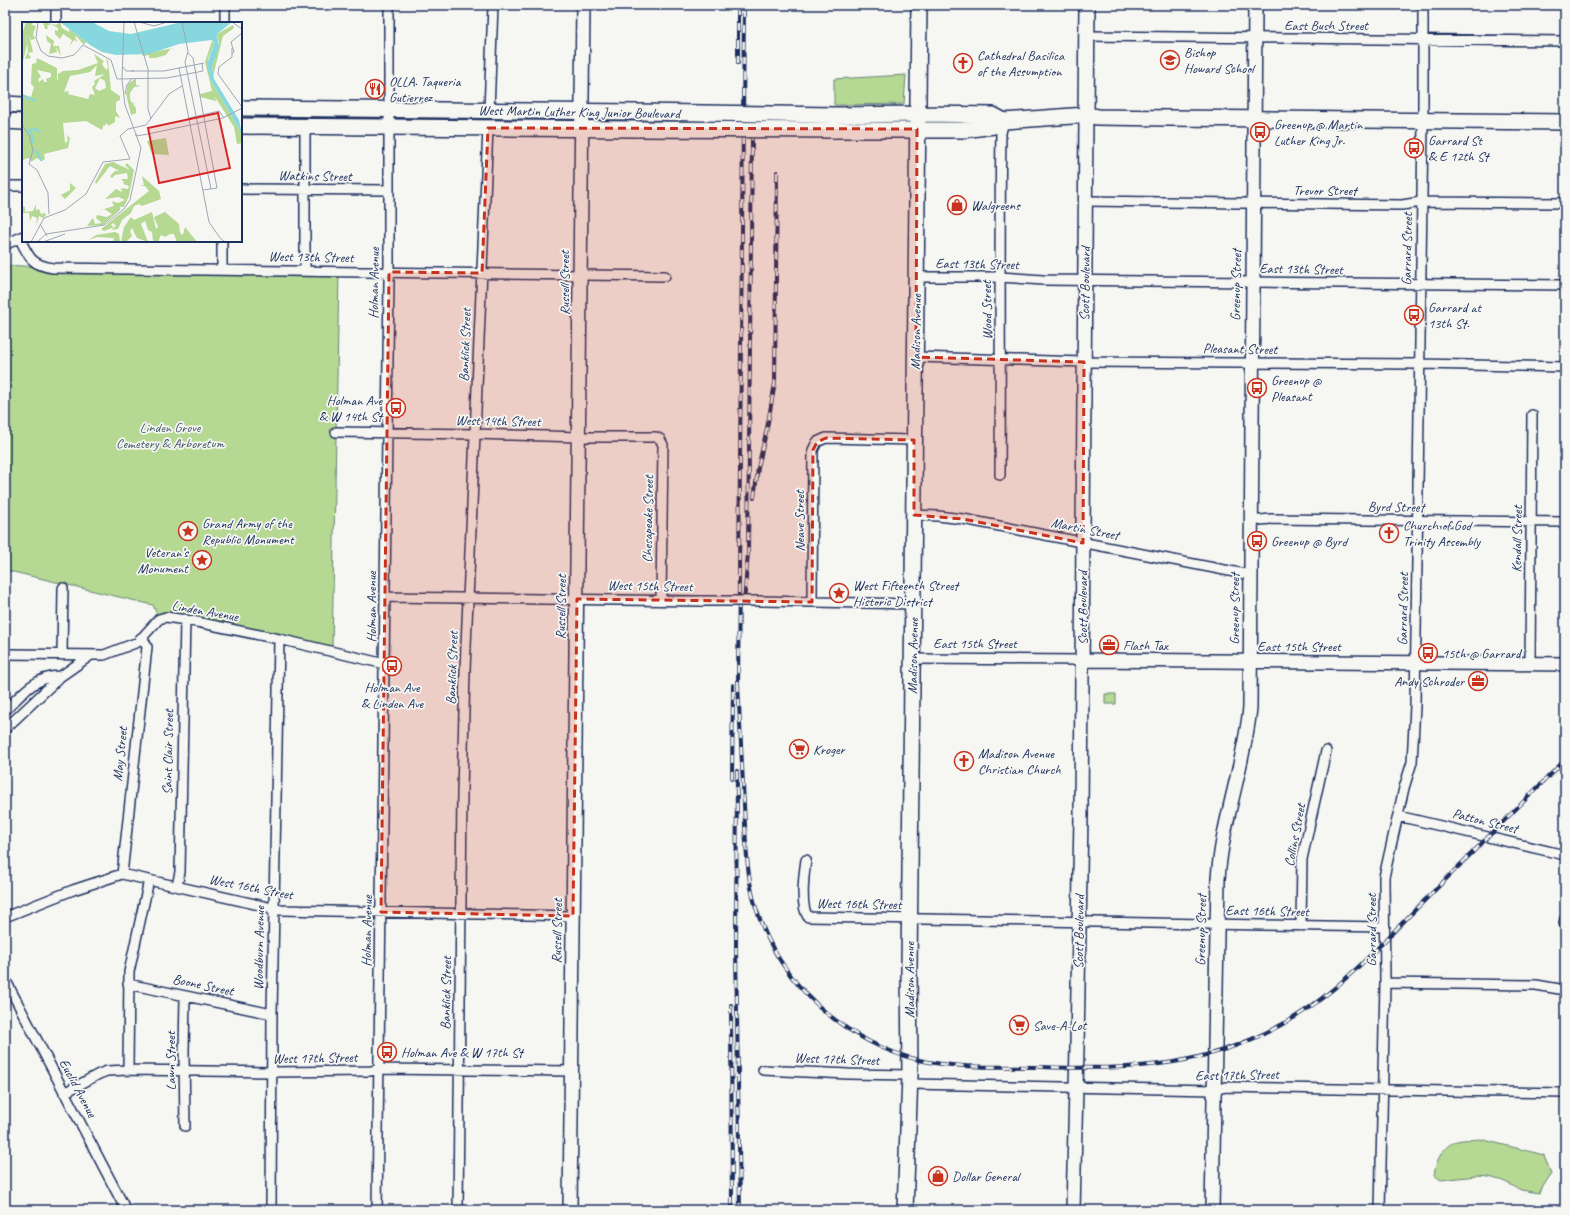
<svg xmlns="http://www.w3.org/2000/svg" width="1570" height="1215" viewBox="0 0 1570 1215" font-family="Caveat,sans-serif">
  <rect width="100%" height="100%" fill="#f6f6f2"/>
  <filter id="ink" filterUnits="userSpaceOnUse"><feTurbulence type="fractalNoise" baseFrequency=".025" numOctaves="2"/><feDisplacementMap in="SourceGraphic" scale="8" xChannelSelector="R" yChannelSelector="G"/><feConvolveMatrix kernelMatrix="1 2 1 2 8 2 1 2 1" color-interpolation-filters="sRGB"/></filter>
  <g filter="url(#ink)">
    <path fill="#b5d892" stroke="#688478" d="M906,75l-2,29 -70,1v-26z
      M241,113l100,3 -31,4 -69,-1z
      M466,117l65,1 -32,4 -61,-2z
      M5,265l53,3 281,3 -7,380 -173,-32 -6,-14 -148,-35z
      M1105,694h11v10h-11z
      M1480,1139l64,16 7,19 -12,19 -18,-3 -18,-9 -14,-4 -13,-1 -35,4 -7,-5c2,-14 8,-29 23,-34 6,-2 16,-1 23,-2z"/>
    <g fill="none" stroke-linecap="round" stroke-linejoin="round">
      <defs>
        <path id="street" d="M56,23v-18
          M225,23v-18
          M1087,36l478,5
          M489,111l4,-106
          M5,186h18
          M241,189l148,1
          M1086,201l316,4 19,-3 144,1
          M20,239c9,18 11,26 33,29l612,8
          M5,245l18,-9
          M222,270v-29
          M305,271v-144
          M917,277h83l43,3 522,5
          M916,357l168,5 335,2 146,3
          M336,432l139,2 104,3h77l4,2 3,6 -2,155
          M1000,475c1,-114 -1,-228 1,-342l3,-12
          M914,515l24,1 25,3 287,56
          M1250,521l21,-2 294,3
          M386,597l316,4
          M763,601l150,3
          M812,602l1,-152 4,-8 9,-4 88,2
          M5,654l99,1 34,-13 21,-23 7,-2 26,4 87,18 106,25
          M62,655l1,-67
          M913,659l169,1
          M1530,663l2,-248
          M5,711c15,-16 32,-36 56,-35
          M5,729l56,-53 30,-21
          M1398,816l167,39
          M806,860c-2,13 -6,46 2,57l577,10
          M122,874l25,-227 -4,-9
          M177,886l3,-14 5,-253
          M5,917l68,-27 49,-16 159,36 292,6
          M1564,923l1,-4
          M1301,926l1,-67 24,-108
          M5,979l121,231
          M1385,983l151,2 29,5
          M128,984l144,30
          M128,1070l1,-98 20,-92
          M763,1070l85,4 62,1
          M910,1084l304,6 12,-3 339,6
          M64,1093l35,-19 8,-3 21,-1 144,2 99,-1 8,-2 193,2
          M185,1126l-1,-74 1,-56
          M271,1210l1,-196 7,-375
          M377,1210l12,-929v-276
          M458,1210l4,-417 3,-123 23,-542
          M1380,1210l5,-227 -1,-106 20,-89 8,-26 3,-56 8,-584v-117"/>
        <path id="secondary" d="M1082,660l483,4
          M570,1210l13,-1205
          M1073,1210l4,-163 4,-232 5,-700
          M1212,1210l6,-331c4,-58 26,-113 32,-171l5,-703"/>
        <path id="primary" d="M5,104l18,1
          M241,108l396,4
          M834,115l90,-1 69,1 11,6
          M1086,115l1,-110
          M5,121l18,1
          M241,126l397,3
          M834,130h129l31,-4 10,-5 82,-6 12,2 71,1 396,4
          M905,1210l5,-135 -1,-107 10,-963"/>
      </defs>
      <use href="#street" stroke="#1b2f5e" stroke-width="12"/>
      <use href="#secondary" stroke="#1b2f5e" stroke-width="16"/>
      <use href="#primary" stroke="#1b2f5e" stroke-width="18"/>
      <use href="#street" stroke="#f6f6f2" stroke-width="9"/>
      <use href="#secondary" stroke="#f6f6f2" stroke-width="13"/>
      <use href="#primary" stroke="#f6f6f2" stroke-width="15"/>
      <defs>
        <path id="rail" d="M738,63v-58
          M754,498l4,-30 9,-40 8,-45 2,-211
          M744,604l4,-52 4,-414
          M738,683c2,41 4,82 6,122 2,35 2,70 12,103 23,75 88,134 163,152 39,9 82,6 122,7 96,3 169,1 254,-50 47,-29 84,-71 123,-110 49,-49 98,-98 147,-147
          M738,689l6,-684
          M737,771l-1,177 4,262
          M732,779l1,-94
          M731,1005l1,205"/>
      </defs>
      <use href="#rail" stroke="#1b2f5e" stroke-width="4"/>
      <use href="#rail" stroke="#f6f6f2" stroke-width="2.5" stroke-dasharray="8" stroke-linecap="butt"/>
      <defs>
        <path id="street-bridge" d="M702,601h61"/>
        <path id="primary-bridge" d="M637,112l197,3
          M638,129l196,1"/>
      </defs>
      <use href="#street-bridge" stroke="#1b2f5e" stroke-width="12" stroke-linecap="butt"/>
      <use href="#primary-bridge" stroke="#1b2f5e" stroke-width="18" stroke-linecap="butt"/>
      <use href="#street-bridge" stroke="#f6f6f2" stroke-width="9"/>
      <use href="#primary-bridge" stroke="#f6f6f2" stroke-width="15"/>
    </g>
  </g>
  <path fill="#c8321e" fill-opacity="0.2" stroke="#c8321e" stroke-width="3" stroke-dasharray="8 5" stroke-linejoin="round" d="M488,128l429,1 -1,228 168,5 -1,181 -120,-24 -49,-4v-75l-88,-2 -9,4 -4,8 -1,152 -235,-3 -4,317 -192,-4 8,-640 93,1z"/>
  <defs>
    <symbol id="school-ring" viewBox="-11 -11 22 22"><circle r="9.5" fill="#f6f6f2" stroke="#c8321e" stroke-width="1.5"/><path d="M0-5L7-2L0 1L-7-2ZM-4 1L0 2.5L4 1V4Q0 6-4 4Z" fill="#c8321e"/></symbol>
    <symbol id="church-ring" viewBox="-11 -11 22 22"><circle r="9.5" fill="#f6f6f2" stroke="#c8321e" stroke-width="1.5"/><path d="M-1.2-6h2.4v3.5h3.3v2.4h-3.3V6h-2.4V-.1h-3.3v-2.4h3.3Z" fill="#c8321e"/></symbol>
    <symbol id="restaurant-ring" viewBox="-11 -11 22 22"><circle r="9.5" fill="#f6f6f2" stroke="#c8321e" stroke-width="1.5"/><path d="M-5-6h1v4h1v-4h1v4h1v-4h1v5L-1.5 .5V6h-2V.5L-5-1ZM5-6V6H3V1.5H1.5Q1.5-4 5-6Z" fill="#c8321e"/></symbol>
    <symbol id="bus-ring" viewBox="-11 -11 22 22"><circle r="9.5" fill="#f6f6f2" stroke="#c8321e" stroke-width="1.5"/><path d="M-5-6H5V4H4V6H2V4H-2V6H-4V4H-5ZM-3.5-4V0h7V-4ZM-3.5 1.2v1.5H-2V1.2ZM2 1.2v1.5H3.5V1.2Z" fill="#c8321e"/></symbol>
    <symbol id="shop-ring" viewBox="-11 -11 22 22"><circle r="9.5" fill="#f6f6f2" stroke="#c8321e" stroke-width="1.5"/><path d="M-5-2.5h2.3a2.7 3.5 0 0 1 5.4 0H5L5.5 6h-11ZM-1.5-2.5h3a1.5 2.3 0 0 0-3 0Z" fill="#c8321e"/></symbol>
    <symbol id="sight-ring" viewBox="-11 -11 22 22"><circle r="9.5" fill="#f6f6f2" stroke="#c8321e" stroke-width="1.5"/><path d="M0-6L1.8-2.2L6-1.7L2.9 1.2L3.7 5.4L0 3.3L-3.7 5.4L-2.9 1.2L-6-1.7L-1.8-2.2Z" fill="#c8321e"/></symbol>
    <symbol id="office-ring" viewBox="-11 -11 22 22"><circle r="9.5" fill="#f6f6f2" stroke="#c8321e" stroke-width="1.5"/><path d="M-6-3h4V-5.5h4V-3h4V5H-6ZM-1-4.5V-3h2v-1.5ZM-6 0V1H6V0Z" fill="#c8321e"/></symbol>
    <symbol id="supermarket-ring" viewBox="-11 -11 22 22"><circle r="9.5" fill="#f6f6f2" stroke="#c8321e" stroke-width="1.5"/><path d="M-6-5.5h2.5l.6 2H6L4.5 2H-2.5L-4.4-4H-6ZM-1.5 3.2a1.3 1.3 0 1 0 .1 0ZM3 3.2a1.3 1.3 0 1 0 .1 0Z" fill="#c8321e"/></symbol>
  </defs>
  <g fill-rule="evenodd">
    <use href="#school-ring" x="1159" y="49" width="22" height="22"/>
    <use href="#church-ring" x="952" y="52" width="22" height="22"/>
    <use href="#restaurant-ring" x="364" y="78" width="22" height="22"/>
    <use href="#bus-ring" x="1249" y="121" width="22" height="22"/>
    <use href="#bus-ring" x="1403" y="137" width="22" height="22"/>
    <use href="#shop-ring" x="946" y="194" width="22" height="22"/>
    <use href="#bus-ring" x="1403" y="304" width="22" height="22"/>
    <use href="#bus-ring" x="1246" y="377" width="22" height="22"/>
    <use href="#bus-ring" x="385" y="397" width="22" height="22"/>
    <use href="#sight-ring" x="177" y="520" width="22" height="22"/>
    <use href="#church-ring" x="1378" y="522" width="22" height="22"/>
    <use href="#bus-ring" x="1246" y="530" width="22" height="22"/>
    <use href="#sight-ring" x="191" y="549" width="22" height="22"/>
    <use href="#sight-ring" x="828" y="582" width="22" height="22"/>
    <use href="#office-ring" x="1098" y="634" width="22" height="22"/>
    <use href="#bus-ring" x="1417" y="642" width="22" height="22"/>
    <use href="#bus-ring" x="381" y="655" width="22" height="22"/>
    <use href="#office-ring" x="1467" y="670" width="22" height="22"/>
    <use href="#supermarket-ring" x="788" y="738" width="22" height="22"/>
    <use href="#church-ring" x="953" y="750" width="22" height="22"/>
    <use href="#supermarket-ring" x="1008" y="1014" width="22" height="22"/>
    <use href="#bus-ring" x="376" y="1041" width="22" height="22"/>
    <use href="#shop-ring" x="927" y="1165" width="22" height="22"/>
  </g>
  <g text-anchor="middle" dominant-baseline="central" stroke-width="3.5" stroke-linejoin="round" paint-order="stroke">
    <g font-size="14" fill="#1b2f5e" stroke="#f6f6f2">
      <text x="1326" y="25">East Bush Street</text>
      <text transform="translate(579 112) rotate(1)">West Martin Luther King Junior Boulevard</text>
      <text transform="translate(315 176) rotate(1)">Watkins Street</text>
      <text x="1325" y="190">Trevor Street</text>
      <text transform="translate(1407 249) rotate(-89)">Garrard Street</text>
      <text transform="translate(311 257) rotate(1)">West 13th Street</text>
      <text transform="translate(977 264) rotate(1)">East 13th Street</text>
      <text transform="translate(1301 269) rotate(1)">East 13th Street</text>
      <text transform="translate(374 283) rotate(-89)">Holman Avenue</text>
      <text transform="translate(564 283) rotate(-90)">Russell Street</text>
      <text transform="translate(1085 284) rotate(-89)">Scott Boulevard</text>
      <text transform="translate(1236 285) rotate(-89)">Greenup Street</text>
      <text transform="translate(987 310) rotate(-91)">Wood Street</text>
      <text transform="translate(916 332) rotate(-89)">Madison Avenue</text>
      <text transform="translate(465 345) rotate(-88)">Banklick Street</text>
      <text transform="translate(1240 349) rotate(1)">Pleasant Street</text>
      <text transform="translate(498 421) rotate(1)">West 14th Street</text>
      <text transform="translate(1396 507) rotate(1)">Byrd Street</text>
      <text transform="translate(648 519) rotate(-89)">Chesapeake Street</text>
      <text transform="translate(799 521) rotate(-90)">Neave Street</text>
      <text transform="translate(1085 529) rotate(11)">Martin Street</text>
      <text transform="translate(1517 539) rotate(-89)">Kendall Street</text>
      <text transform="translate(650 586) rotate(1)">West 15th Street</text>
      <text transform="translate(371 607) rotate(-90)">Holman Avenue</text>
      <text transform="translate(561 607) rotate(-89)">Russell Street</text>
      <text transform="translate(1082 608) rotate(-90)">Scott Boulevard</text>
      <text transform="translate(1234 609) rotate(-90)">Greenup Street</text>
      <text transform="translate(1403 609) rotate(-89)">Garrard Street</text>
      <text transform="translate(205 611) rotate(10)">Linden Avenue</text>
      <text x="975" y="643">East 15th Street</text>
      <text x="1299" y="646">East 15th Street</text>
      <text transform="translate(913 656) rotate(-89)">Madison Avenue</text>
      <text transform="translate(452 668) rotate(-88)">Banklick Street</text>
      <text transform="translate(168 752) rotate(-89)">Saint Clair Street</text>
      <text transform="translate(120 754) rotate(-84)">May Street</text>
      <text transform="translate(1485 821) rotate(14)">Patton Street</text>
      <text transform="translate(1295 835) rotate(-79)">Collins Street</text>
      <text transform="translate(251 887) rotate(11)">West 16th Street</text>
      <text transform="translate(859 904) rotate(1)">West 16th Street</text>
      <text transform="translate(1267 911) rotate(1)">East 16th Street</text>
      <text transform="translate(1201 930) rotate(-89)">Greenup Street</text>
      <text transform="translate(1371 930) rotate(-90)">Garrard Street</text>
      <text transform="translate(367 931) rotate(-89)">Holman Avenue</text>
      <text transform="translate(557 931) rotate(-89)">Russell Street</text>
      <text transform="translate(1079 932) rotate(-89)">Scott Boulevard</text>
      <text transform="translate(259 948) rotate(-89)">Woodburn Avenue</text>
      <text transform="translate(909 980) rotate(-90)">Madison Avenue</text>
      <text transform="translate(203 985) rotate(12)">Boone Street</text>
      <text transform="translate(446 993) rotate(-89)">Banklick Street</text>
      <text transform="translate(315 1058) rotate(-1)">West 17th Street</text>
      <text transform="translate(837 1059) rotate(2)">West 17th Street</text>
      <text transform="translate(170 1061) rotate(-90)">Lawn Street</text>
      <text transform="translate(1237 1075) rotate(-1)">East 17th Street</text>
      <text transform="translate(78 1088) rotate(62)">Euclid Avenue</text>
    </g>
    <g font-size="14" fill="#1b2f5e" stroke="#f6f6f2" text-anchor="start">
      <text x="1184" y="52">Bishop<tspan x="1184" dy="16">Howard School</tspan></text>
      <text x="977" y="55">Cathedral Basilica<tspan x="977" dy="16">of the Assumption</tspan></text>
      <text x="389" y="81">OLLA. Taqueria<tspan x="389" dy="16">Gutierrez</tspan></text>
      <text x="1274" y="124">Greenup @ Martin<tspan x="1274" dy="16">Luther King Jr.</tspan></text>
      <text x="1428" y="140">Garrard St<tspan x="1428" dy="16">&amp; E 12th St</tspan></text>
      <text x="971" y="205">Walgreens</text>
      <text x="1428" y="307">Garrard at<tspan x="1428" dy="16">13th St.</tspan></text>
      <text x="1271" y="380">Greenup @<tspan x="1271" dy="16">Pleasant</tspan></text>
      <text x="382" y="400" text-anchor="end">Holman Ave<tspan x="382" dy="16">&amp; W 14th St</tspan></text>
      <text x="202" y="523">Grand Army of the<tspan x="202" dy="16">Republic Monument</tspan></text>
      <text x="1403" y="525">Church of God<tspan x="1403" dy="16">Trinity Assembly</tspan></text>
      <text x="1271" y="541">Greenup @ Byrd</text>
      <text x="188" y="552" text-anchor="end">Veteran’s<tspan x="188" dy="16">Monument</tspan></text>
      <text x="853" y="585">West Fifteenth Street<tspan x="853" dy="16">Historic District</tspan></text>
      <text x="1123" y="645">Flash Tax</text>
      <text x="1442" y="653">15th @ Garrard</text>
      <text x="1464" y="681" text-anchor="end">Andy Schroder</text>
      <text x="392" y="687" text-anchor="middle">Holman Ave<tspan x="392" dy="16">&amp; Linden Ave</tspan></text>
      <text x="813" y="749">Kroger</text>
      <text x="978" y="753">Madison Avenue<tspan x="978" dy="16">Christian Church</tspan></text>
      <text x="1033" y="1025">Save-A-Lot</text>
      <text x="401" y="1052">Holman Ave &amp; W 17th St</text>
      <text x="952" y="1176">Dollar General</text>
    </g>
    <g font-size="14" fill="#42596b" stroke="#f6f6f2">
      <text x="170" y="427">Linden Grove<tspan x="170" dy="16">Cemetery &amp; Arboretum</tspan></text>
    </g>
  </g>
  <g transform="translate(22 22)">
    <rect width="220" height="220" fill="#f6f6f2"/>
    <path d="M4,0h7l-1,3 4,1 -3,8 2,5 -4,1 -2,-5 4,17 -5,1 3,5 -6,1 3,-8 -2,-18 1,12 -5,20v-31zM21,0l13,3 4,-3 2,6 7,4v-3l17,13 -2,3 -8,-9 -1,2 3,4 -4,-2 -4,6 2,-6 -9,-6 -3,5 -5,-5v-4l3,1v-3l-7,-4 -4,2 1,3h-3zM211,3l1,3 -11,8 -10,40 -1,-13 7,-20 -2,-9zM24,13l8,6 -1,5h6l2,10 -5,-9 1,5 -8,2 2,-10 -4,-3zM190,19l2,3 -6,15 2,20 32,55v9l-5,1 -3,-17 -17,-27 -2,-3 1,4 -16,-4v-3l12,-3 -7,-29zM149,26l-5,7 -11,3h-6v-3l-6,1 -1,-2 32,-6zM72,32l10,7 -2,3 4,6 2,-2 -2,-10 2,3 3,29 9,6v4l-4,2v9l4,7 -5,-2v6l-7,4 -1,-3 -3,3v-2l-2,6 -16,-9 -23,2 2,20 3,-2 -1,-6 3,3 -2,10 -24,6 1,5 -4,2 -4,-3 -6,4 -2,-4 -7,2v-66l9,3 3,-10 -3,-3 1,-20 4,-1 1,-5 20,10v11l1,2v-7l5,-3 15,-1 20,-7zM75,43l-2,11 10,-2 -11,7 1,3 -3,3 3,8 -5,-1 -2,5 -20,-5 1,-3 -5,1 6,-16 20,-4zM15,48l14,3v4l-5,2 1,3h-3l-1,-3 -4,3 -1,-3 3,-2zM78,56l5,3 1,7 -7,3 -4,-3zM114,56v7l5,1 -7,1 -4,6v6l2,4 3,-1 -2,2 3,4v5l-5,2 -5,-21 2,-10zM144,116l3,17 -17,-1 -5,-13zM91,140l17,8 -5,-5 2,-2 7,7 -5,26 -5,11h-4v3l-17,15 -16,1 6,-8 2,6 7,-1 -6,-5 1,-3 10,2 5,-3 -8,-5 10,-3 -2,-5 6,2 7,-3 -7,-3 -13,2 11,-10 6,3 -1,-4 7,1 1,-3 -6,-2 1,-2 -3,-3h7l-1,-6 -12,2 -3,3 -2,-2 5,-5h4l-9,-5 -14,18 -1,-2 10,-18zM120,154l17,15 2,8 -19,7 -3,-2 -5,2 -3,7 -9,7 -4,9 -7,1 5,-4 -3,-3 -2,2 3,2 -10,4 -3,-2 48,-38 -4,-5h-5l4,-1zM48,161l6,5 -11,11 -4,-4 9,-5zM14,182v6l3,-1 2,5 4,-1 1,2 -3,3 -4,-2 -3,10 1,-8 -5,-2 -2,5 -1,-8h-6l-1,-4v-3l3,1v5l8,-1zM130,190l4,17 2,-2 -4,-10 11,-5 14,12 1,9 3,2 2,-8 12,15h-20l-3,-8h-4l-5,3 -4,-2 -3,7 -5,-1 -1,-9 -4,-2 -3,-9 -4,3 7,18 -11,-4 -5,-10 -2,3 2,5 -6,6h-5l3,-15 7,-10 3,3zM93,210l4,2 1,8h-7l1,-4 -17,-1 -8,3 7,-5z" fill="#b5d892" fill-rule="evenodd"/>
    <path d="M38,0h32l17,9 22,3 51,-12h50l-15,12 2,13 -7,19 2,13 25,41 3,14 -32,-55 -3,-15 7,-20 -2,-4 -33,4 -30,10 -33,1 -14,-3 -12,-7z" fill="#87d8de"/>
    <path fill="none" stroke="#87d8de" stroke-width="2" d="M0,73l13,6M5,107l4,3 2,11M7,109l7,-2 4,4M13,128l7,11"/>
    <path fill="none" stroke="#9ea6b7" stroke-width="1" d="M16,0l-2,16 5,13 7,5 14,2 12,-3 9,-10 28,15 6,19 50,-1 36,-7 -1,-8M86,0h24M112,0l14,47v40l3,10M117,0l15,4 13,-4M160,0l6,29 -3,11 26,127M210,0l10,7M210,26v6l2,-2 -3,-10 11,-9M166,31l5,5 24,130 -14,2M210,32v3l-13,10 -1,7 24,33M101,45l3,4h8M157,46l30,154 11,16 5,4M109,49h33l40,-8M103,72l2,-9 5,-7M167,96l30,-7 5,7M0,103l7,10 4,15 -4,14 8,6 11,23 1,21M114,111v3l12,-2 75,-16 19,-10M18,202l7,12M9,220l13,-24 21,-8 21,-16 17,-32 27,-3 -10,-23 8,-7 18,-4 23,-31 13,-8M15,220l9,-8 58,-9 20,-16 6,-9 11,-52 -16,-43 -3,-25 2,-58M21,220l22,-8"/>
    <path fill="#d62828" fill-opacity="0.15" stroke="#d62828" stroke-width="2" d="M196,91l12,55 -71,15 -11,-55z"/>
    <rect width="220" height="220" fill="none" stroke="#1b2f5e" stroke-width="2"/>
  </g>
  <rect width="1570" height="1215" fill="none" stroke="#f6f6f2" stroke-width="20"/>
  <rect x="10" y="10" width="1550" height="1195" fill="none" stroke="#1b2f5e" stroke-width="1.5" filter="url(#ink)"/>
</svg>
